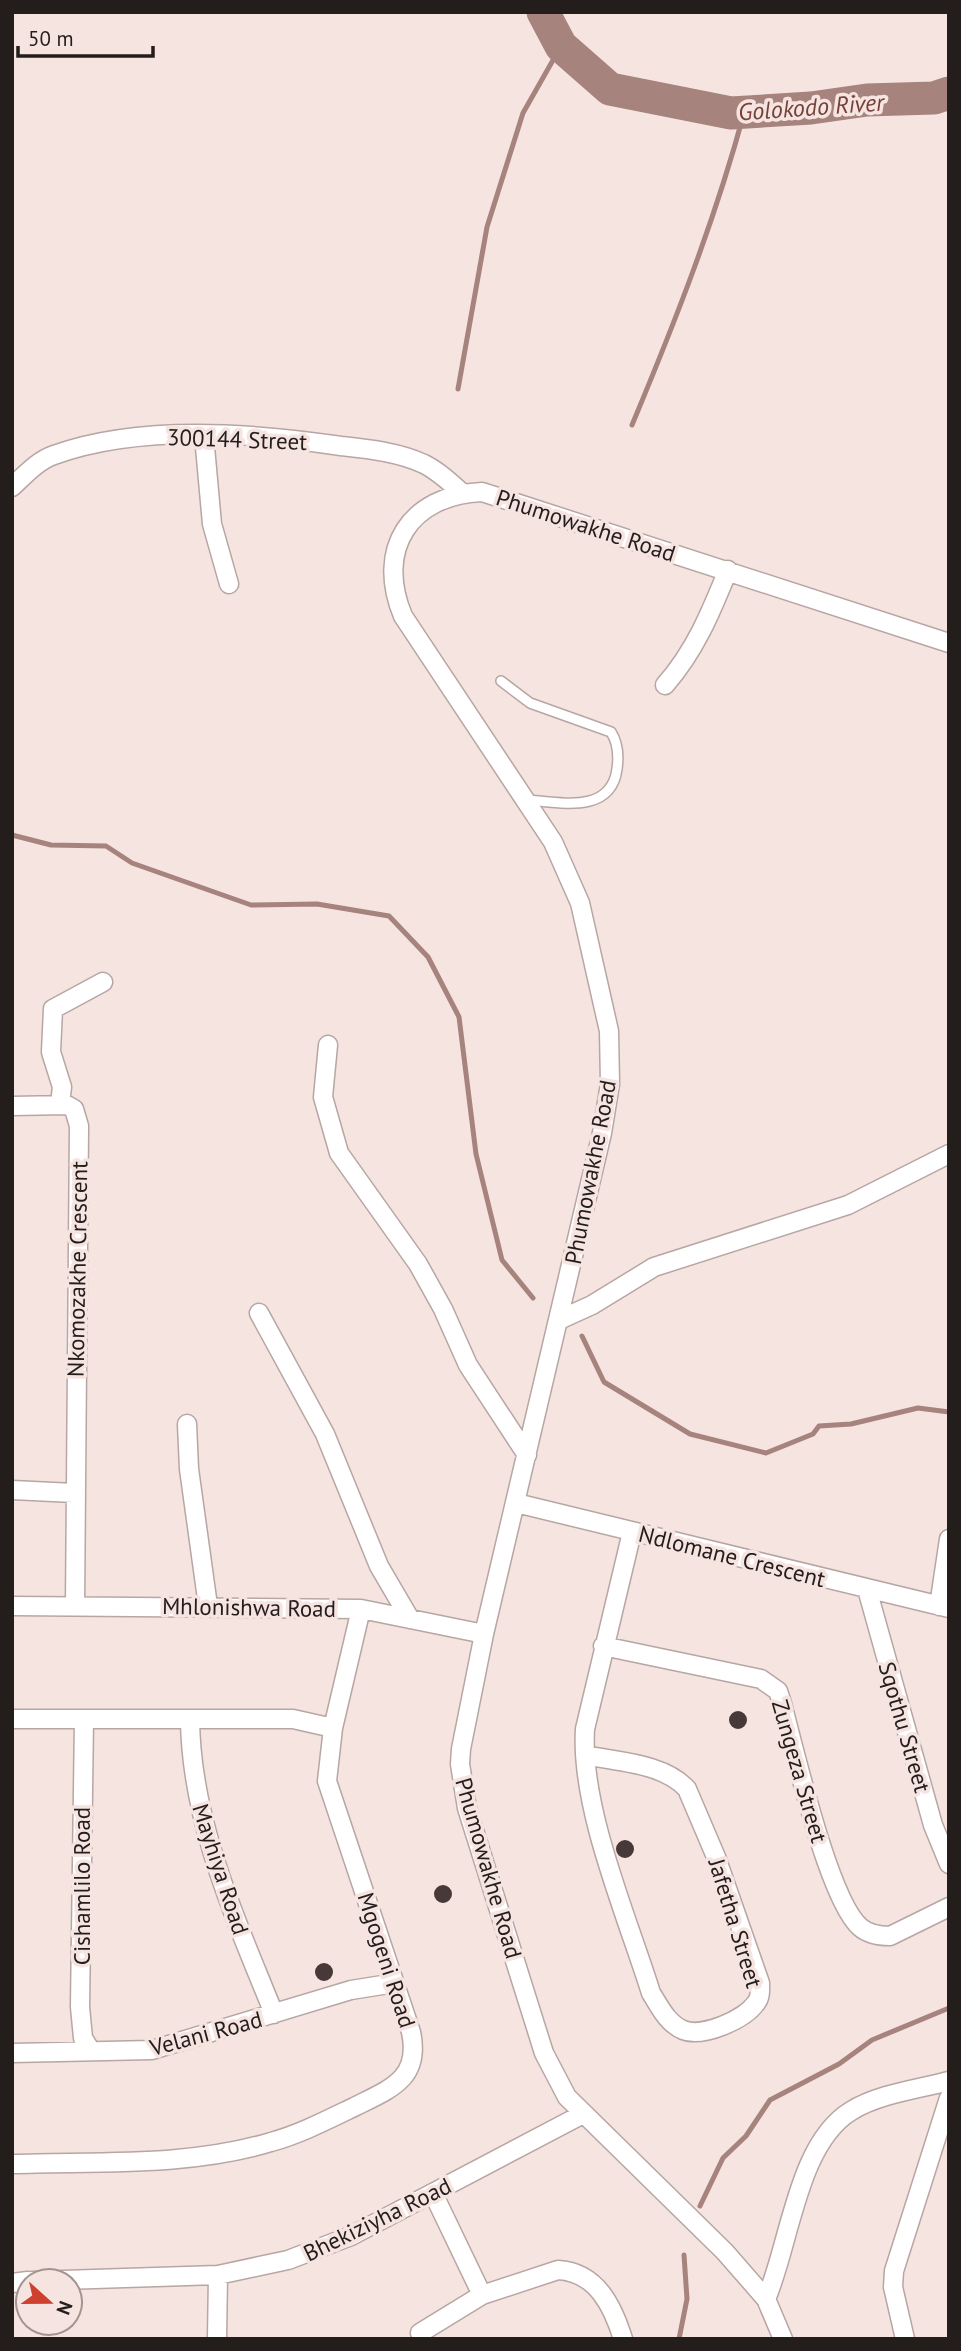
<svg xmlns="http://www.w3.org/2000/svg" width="961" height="2351" viewBox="0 0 961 2351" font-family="'PT Sans',sans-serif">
  <rect width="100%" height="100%" fill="#f6e4e1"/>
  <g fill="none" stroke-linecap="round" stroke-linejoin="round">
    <path stroke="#a6837c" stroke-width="5" d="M458,389l29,-162 36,-114 38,-67
      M632,425c43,-103 83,-205 112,-312
      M12,835l39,10 55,1 26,17 119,42 66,-1 72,12 39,41 31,60 17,137 26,106 31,38
      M582,1336l22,46 86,52 76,19 47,-19 6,-8 32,-2 67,-16 31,4
      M700,2206l23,-48 23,-22 24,-36 69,-36 33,-24 77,-32
      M679,2339l8,-40 -3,-44"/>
    <path stroke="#a6837c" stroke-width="33" d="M543,12l18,34 49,43 121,24 80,-5 56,-8 67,-2 15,-5"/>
  </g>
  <path fill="#473937" d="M729 1720a9 9 0 1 1 18 0a9 9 0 1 1-18 0Z
    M616 1849a9 9 0 1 1 18 0a9 9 0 1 1-18 0Z
    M434 1894a9 9 0 1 1 18 0a9 9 0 1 1-18 0Z
    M315 1972a9 9 0 1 1 18 0a9 9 0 1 1-18 0Z"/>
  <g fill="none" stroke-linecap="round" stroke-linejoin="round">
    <defs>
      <path id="service" d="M501,681l29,22 81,29c7,11 8,23 6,37 -6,46 -58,33 -91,31"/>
      <path id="minor" d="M204,436l8,88 17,60
        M12,487c13,-12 25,-26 42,-32 86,-31 198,-22 287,-9 27,3 57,6 83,18 14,7 26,18 38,29
        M665,685c30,-34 46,-73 63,-115
        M328,1045l-5,52 16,56 79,111 25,45 25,56 59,90
        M60,1103l2,-16 -11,-35 2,-43 50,-27
        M12,1106l55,-1 7,4 5,17 -4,480
        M259,1313l66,121 54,132 31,53
        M559,1320l33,-15 62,-38 194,-62 101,-51
        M187,1424l2,45 19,137
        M12,1490l62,3
        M516,1503l433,105
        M867,1589l66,236 16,39
        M12,1606l349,3 123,25
        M939,1606l10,-67
        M603,1646l158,33 17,12 3,9c13,47 47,199 79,227 8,7 19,9 30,9l59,-29
        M12,1719h281l40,9
        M84,1719l-4,288 3,31 8,13
        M190,1719c1,104 46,200 84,295
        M585,1755c32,7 79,8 102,34l29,68 44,126c0,7 1,14 -4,20 -12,17 -54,35 -73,27 -16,-7 -23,-23 -32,-37 -24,-77 -71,-185 -66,-264l47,-197
        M12,2053l140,-3 199,-60 44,-7
        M12,2164c86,-3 176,3 259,-22 29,-8 56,-22 83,-35 36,-18 67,-28 57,-75l-84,-251 6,-53 28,-119
        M433,2193l49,102
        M32,2281l186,-6 70,-15 63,-24 232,-122
        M12,2283l16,-2
        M766,2299c24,-55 31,-155 85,-188 27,-17 67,-22 98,-30
        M420,2333l62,-38 76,-25c39,2 55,37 65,69
        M217,2339l1,-64
        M783,2339l-17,-40 -41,-47 -158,-155 -23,-44 -77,-245 -7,-44 1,-15 23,-115 118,-501 8,-49 -1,-53 -29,-128 -27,-61 -150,-226c-28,-67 7,-121 79,-124l467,151
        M905,2339l-12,-52 1,-16 55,-173"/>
    </defs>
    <use href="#service" stroke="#b7a6a3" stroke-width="12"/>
    <use href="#minor" stroke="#b7a6a3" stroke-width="21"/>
    <use href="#service" stroke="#fff" stroke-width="9"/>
    <use href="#minor" stroke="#fff" stroke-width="18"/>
  </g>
  <g text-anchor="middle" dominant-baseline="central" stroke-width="7" stroke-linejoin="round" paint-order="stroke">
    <g font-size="23" fill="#231d1b" stroke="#f6e4e1">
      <text transform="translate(237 439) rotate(2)">300144 Street</text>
      <text transform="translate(586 525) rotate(18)">Phumowakhe Road</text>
      <text transform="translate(590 1172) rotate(-79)">Phumowakhe Road</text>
      <text transform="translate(77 1269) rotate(-89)">Nkomozakhe Crescent</text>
      <text transform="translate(732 1556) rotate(14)">Ndlomane Crescent</text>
      <text transform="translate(249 1607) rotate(1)">Mhlonishwa Road</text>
      <text transform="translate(905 1727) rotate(74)">Sqothu Street</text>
      <text transform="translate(800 1771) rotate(74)">Zungeza Street</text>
      <text transform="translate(489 1868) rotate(74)">Phumowakhe Road</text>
      <text transform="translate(221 1869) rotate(72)">Mayhiya Road</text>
      <text transform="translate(81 1886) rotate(-90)">Cishamlilo Road</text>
      <text transform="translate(736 1923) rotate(73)">Jafetha Street</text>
      <text transform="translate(387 1960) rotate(72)">Mgogeni Road</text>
      <text transform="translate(206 2033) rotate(-15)">Velani Road</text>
      <text transform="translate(377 2219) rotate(-26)">Bhekiziyha Road</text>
    </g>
    <g font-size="24" font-style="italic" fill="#754138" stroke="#f6e4e1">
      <text transform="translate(811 107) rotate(-4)">Golokodo River</text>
    </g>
  </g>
  <rect width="961" height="2351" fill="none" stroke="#231d1b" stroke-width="28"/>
  <g transform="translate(49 2302) rotate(111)"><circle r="33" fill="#f6e4e1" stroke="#a29492" stroke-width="2"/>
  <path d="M0-5L12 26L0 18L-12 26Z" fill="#cd412e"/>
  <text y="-10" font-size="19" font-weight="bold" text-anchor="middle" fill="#231d1b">N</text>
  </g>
  <path d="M18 46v10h135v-10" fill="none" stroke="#231d1b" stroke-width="3.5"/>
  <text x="28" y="46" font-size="21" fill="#231d1b" stroke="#f6e4e1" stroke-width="5" paint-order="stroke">50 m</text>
</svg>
